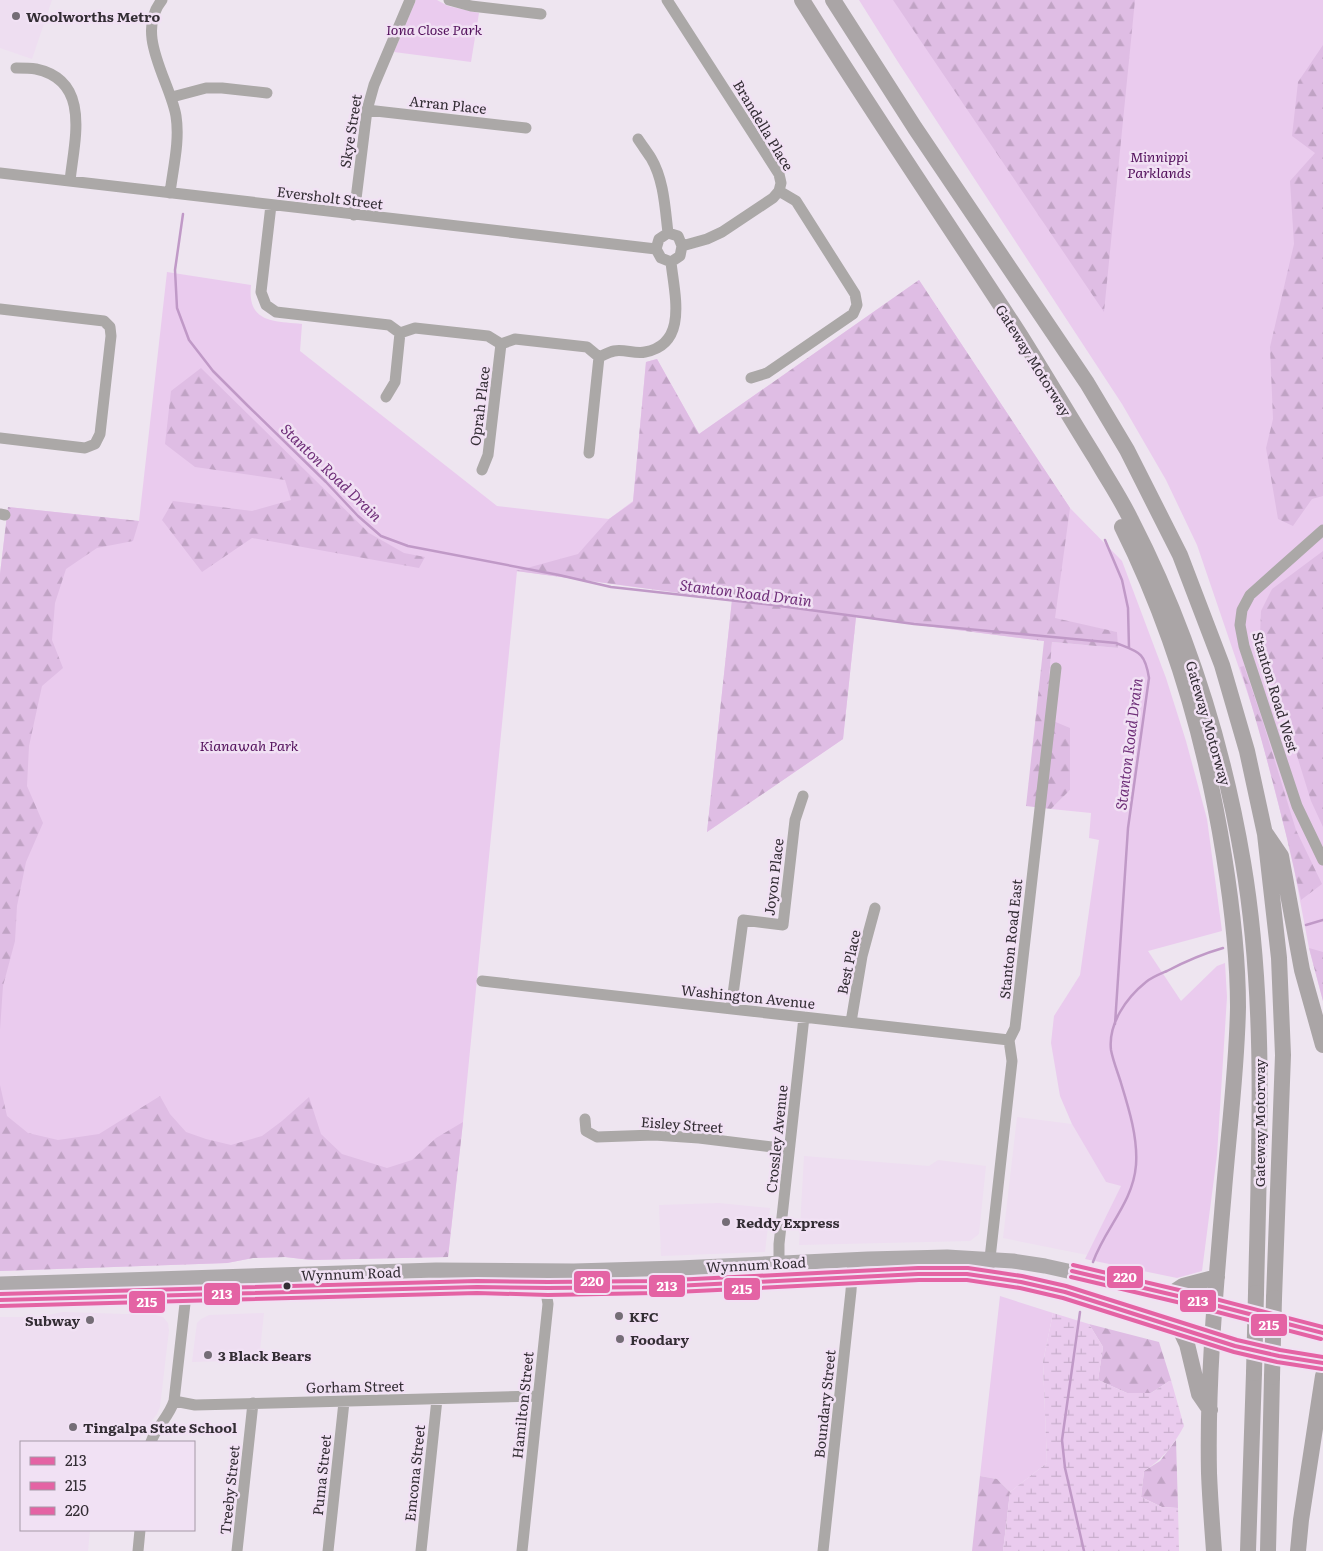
<svg xmlns="http://www.w3.org/2000/svg" width="1323" height="1551" viewBox="0 0 1323 1551" font-family="Literata,serif">
  <defs>
    <pattern id="forest-firs" width="22" height="20" patternUnits="userSpaceOnUse" patternTransform="scale(1.25)"><rect width="22" height="20" fill="#dfbde4"/><path d="M5 1l3.5 6h-7zM16 11l3.5 6h-7z" fill="#c0a3c4"/></pattern>
    <pattern id="wetland-marsh" width="20" height="14" patternUnits="userSpaceOnUse" patternTransform="scale(1.25)"><rect width="20" height="14" fill="#eacbee"/><path d="M1 5h8M5 5V1M11 12h8M15 12V8" fill="none" stroke="#c9afcd"/></pattern>
  </defs>
  <rect width="100%" height="100%" fill="#eee5f0"/>
  <path fill="#eedef1" d="M0,0h52l-20,59 -32,-11z
    M1017,1117l55,7 34,58 15,4 -34,69 -84,-17z
    M804,1156l125,10 9,-6 48,6 -7,68 -9,7 -171,4z
    M719,1203l51,5 -5,44 -104,4 -2,-51z
    M63,1312l93,3 7,2 5,6 1,7 -9,77 -3,7 -14,18 -4,10h-118v88h69l-2,21h-88v-234h38z
    M264,1313l-5,47 -67,2 4,-32 1,-7 4,-4 8,-4z"/>
  <path fill="#eacbee" fill-rule="evenodd" d="M416,0h21l11,6 31,7 -8,49 -77,-10z
    M859,0h464v1001l-14,-53 -18,-95 -35,-135 -59,-173 -31,-65 -44,-76 -224,-342z
    M167,272l84,13c-4,38 22,36 51,39l-2,27 197,155 112,13 24,-18 13,-139 11,-3 42,75 220,-154 151,228 52,53 44,117 20,63 21,78 15,112 -74,20 33,50 36,-35 8,-3 2,34 -10,158 -15,116 -25,7 -92,-19 36,-73 -15,-4 -34,-58 -12,-28 -9,-53 3,-27 26,-41 19,-135 -10,-2 2,-25 -40,-4 19,-19 -24,-72 6,-76 -196,-25 -13,122 -136,93 25,-232 -215,-29 -54,551 -15,135 -137,3 -26,-3 -32,1 -26,5 -227,8v-697l8,-67 131,14zM1055,619l61,13 2,16 -66,-6z
    M1000,1296l53,17 -10,49 4,101 -37,29 -13,-13 -17,-3z"/>
  <path fill="url(#forest-firs)" d="M893,0h242l-31,312z
    M1323,45v451l-11,3 -19,27 -15,-7 -12,-71 7,-29 -3,-72 24,-103 -4,-63 25,-28 -23,-17 6,-54z
    M919,280l151,228 -15,110 62,14 1,16 -66,-6 -6,76 24,10v62l-19,19 -25,-3 18,-165 -188,-24 -13,122 -136,93 25,-232 -216,-29 62,-17 31,-35 24,-17 13,-140 11,-3 42,75z
    M201,368l168,165 35,20 21,4 -6,11 -167,-30 -50,34 -40,-52 11,-19 79,10 39,-11 -6,-20 -90,-13 -30,-23 6,-53z
    M8,507l131,14 -6,20 -36,7 -31,21 -11,34 -3,37 11,28 -21,18 -13,60 -2,40 16,37 -17,39 -9,44 -2,35 -12,45 -3,44v-456z
    M1323,551v276l-12,-26 -51,-165 1,-25 11,-22z
    M1244,666l18,53 34,111 26,54 -21,16c-17,-78 -37,-156 -61,-233z
    M1309,948l14,4v49z
    M0,1085l7,31 21,17 30,7 41,-6 61,-38 10,18 16,18 20,7 25,6 31,-9 20,-15 27,-24 12,37 21,20 45,14 25,-8 24,-22 27,-16 -15,135 -137,3 -26,-3 -32,1 -26,5 -227,8z
    M1089,1324l70,18 12,38 -20,13h-24l-29,-13 5,-33z
    M1176,1440l2,68 -16,-1 -21,-10 3,-26 16,-10z
    M980,1476l17,3 13,13 -7,59h-31z"/>
  <path fill="url(#wetland-marsh)" d="M1053,1313l36,11 14,23 -5,33 29,13h24l20,-13 13,46c-11,20 -21,33 -40,45l-3,26 21,10 16,1 1,43h-176l7,-59 37,-29 -4,-101z"/>
  <g fill="none" stroke-linecap="round" stroke-linejoin="round">
    <path stroke="#c099c7" stroke-width="2.5" d="M183,214l-8,56 2,38 12,32 24,31 34,34 79,77 32,34 23,20 27,10 151,29 52,12 154,17 149,20 202,19c23,9 29,9 33,35l-21,150 -13,196
      M1105,540l17,40 6,28 1,40
      M1306,925l17,-5
      M1093,1262c12,-34 40,-59 43,-97 2,-27 -7,-56 -15,-82 -3,-10 -8,-22 -10,-33 -3,-26 15,-52 35,-68 6,-5 14,-8 21,-11 19,-10 35,-17 56,-23
      M1080,1312l-18,128 3,28 19,83"/>
    <path stroke="#aba8a7" stroke-width="11" d="M162,0c-28,34 8,81 14,116 4,25 -3,52 -6,77
      M449,0l22,6 70,8
      M667,0l112,174 2,9 -2,8 17,10 59,93 2,11 -4,9 -86,59 -16,5
      M16,68c7,0 14,0 20,1 56,12 38,72 34,112
      M172,97l34,-9h16l45,5
      M367,110l159,18
      M638,139c4,6 9,13 13,19 13,22 14,50 17,75
      M0,173l656,76
      M271,205l-10,87 5,13 10,7 113,13 11,8 15,-5 73,8 13,8 14,-5 72,8 12,10c5,-2 10,-5 15,-6 10,-2 21,3 31,1 44,-8 29,-59 26,-90
      M354,215l13,-105 7,-25 36,-85
      M668,233l10,3 4,10 -2,10 -9,6 -10,-4 -5,-9 3,-10z
      M682,246l25,-7 15,-7 51,-34 6,-7
      M0,309l104,12 6,6 1,9 -11,98 -5,10 -10,4 -85,-10
      M386,397l9,-15 5,-49
      M589,453l10,-96
      M482,470l6,-15 13,-111
      M0,514l5,1
      M1323,530l-73,65 -8,15 -2,15 4,21 53,160 26,54
      M482,981l527,59
      M731,1009l12,-89 40,5 12,-105 8,-24
      M851,1022l11,-66 13,-48
      M585,1119l1,12 11,6 57,-2 45,3 90,11
      M779,1263v-19l25,-227
      M988,1276l24,-215 -3,-21 6,-12 41,-360
      M174,1401l21,4 343,-9
      M151,1442c5,-15 18,-25 23,-41l14,-124
      M138,1551l2,-21
      M237,1551l16,-148
      M328,1551l16,-149
      M421,1551l16,-152
      M522,1551l26,-247 -4,-24 -15,-9
      M823,1551l28,-260 2,-32"/>
    <path stroke="#aeaaac" stroke-width="15" d="M0,1284l436,-14 138,1 105,-3 189,-9 79,-2 66,4 32,5 126,28 152,39
      M0,1300l477,-13c94,3 190,1 284,-5 46,-3 92,-5 138,-7 26,-1 52,-3 78,0 119,13 227,75 346,88"/>
    <path stroke="#aaa5a6" stroke-width="16" d="M802,0c71,114 147,225 220,338 25,40 49,81 74,121 12,21 25,40 35,61 55,107 92,224 112,342 24,142 16,288 13,431
      M833,0l82,128 172,255 40,67 53,105 42,110 25,86 18,83 14,124 4,97 -9,243
      M1122,527c51,102 84,216 102,329 8,50 14,101 14,151 -1,61 -9,122 -14,183 -8,94 -17,188 -15,283 1,26 3,52 5,78
      M1266,834l15,22 21,114 21,75
      M1171,1294l12,-8 34,-9
      M1180,1329l7,15 12,50 11,16
      M1248,1551l6,-178
      M1268,1551l4,-174
      M1298,1551l3,-31 22,-144"/>
    <path stroke="#aaa5a6" stroke-width="16" d="M1254,1373l2,-80
      M1272,1377l2,-79"/>
    <defs>
      <path id="bus-1" d="M1072,1271l127,30 124,32
        M0,1300l477,-13 71,1 107,-1 263,-13h49l54,8 44,10 170,54 44,10 44,7"/>
      <path id="bus-2" d="M1071,1277l127,30 123,32
        M0,1306l477,-13 71,2 107,-2 264,-13h48l53,8 43,10 171,54 43,10 45,7"/>
      <path id="bus-3" d="M1073,1265l127,30 123,32
        M0,1294l477,-13 71,1 106,-1 264,-13h50l54,8 44,10 171,54 43,10 43,7"/>
    </defs>
    <use href="#bus-1" stroke="#f1e1f4" stroke-width="8"/>
    <use href="#bus-2" stroke="#f1e1f4" stroke-width="8"/>
    <use href="#bus-3" stroke="#f1e1f4" stroke-width="8"/>
    <use href="#bus-1" stroke="#e463a4" stroke-width="4"/>
    <use href="#bus-2" stroke="#e463a4" stroke-width="4"/>
    <use href="#bus-3" stroke="#e463a4" stroke-width="4"/>
  </g>
  <g fill="#746d76" stroke="#f1e1f4" stroke-width="2">
    <circle cx="16" cy="16" r="5"/>
    <circle cx="726" cy="1222" r="5"/>
    <circle cx="619" cy="1316" r="5"/>
    <circle cx="90" cy="1320" r="5"/>
    <circle cx="620" cy="1339" r="5"/>
    <circle cx="208" cy="1355" r="5"/>
    <circle cx="73" cy="1427" r="5"/>
  </g>
  <circle fill="#332d34" stroke="#f1e1f4" stroke-width="2" cx="287" cy="1286" r="4.5"/>
  <g text-anchor="middle" dominant-baseline="central" stroke-width="5" stroke-linejoin="round" paint-order="stroke">
    <g font-size="14" font-weight="bold" fill="#332d34" stroke="#f1e1f4" text-anchor="start">
      <text x="26" y="16">Woolworths Metro</text>
      <text x="736" y="1222">Reddy Express</text>
      <text x="629" y="1316">KFC</text>
      <text x="80" y="1320" text-anchor="end">Subway</text>
      <text x="630" y="1339">Foodary</text>
      <text x="218" y="1355">3 Black Bears</text>
      <text x="83" y="1427">Tingalpa State School</text>
    </g>
    <g font-size="14" font-style="italic" fill="#53115c" stroke="#f1e1f4">
      <text x="434" y="29">Iona Close Park</text>
      <text x="1159" y="156">Minnippi<tspan x="1159" dy="16">Parklands</tspan></text>
      <text x="249" y="745">Kianawah Park</text>
    </g>
    <g font-size="14" fill="#332d34" stroke="#f1e1f4">
      <text transform="translate(448 104) rotate(6)">Arran Place</text>
      <text transform="translate(764 125) rotate(59)">Brandella Place</text>
      <text transform="translate(350 131) rotate(-81)">Skye Street</text>
      <text transform="translate(330 197) rotate(7)">Eversholt Street</text>
      <text transform="translate(1034 360) rotate(58)">Gateway Motorway</text>
      <text transform="translate(479 406) rotate(-83)">Oprah Place</text>
      <text transform="translate(1276 692) rotate(73)">Stanton Road West</text>
      <text transform="translate(1209 723) rotate(74)">Gateway Motorway</text>
      <text transform="translate(773 877) rotate(-83)">Joyon Place</text>
      <text transform="translate(1010 939) rotate(-84)">Stanton Road East</text>
      <text transform="translate(848 962) rotate(-78)">Best Place</text>
      <text transform="translate(748 996) rotate(6)">Washington Avenue</text>
      <text transform="translate(1259 1123) rotate(-90)">Gateway Motorway</text>
      <text transform="translate(682 1124) rotate(4)">Eisley Street</text>
      <text transform="translate(776 1139) rotate(-84)">Crossley Avenue</text>
      <text transform="translate(756 1264) rotate(-3)">Wynnum Road</text>
      <text transform="translate(351 1273) rotate(-2)">Wynnum Road</text>
      <text transform="translate(355 1386) rotate(-1)">Gorham Street</text>
      <text transform="translate(824 1404) rotate(-84)">Boundary Street</text>
      <text transform="translate(522 1405) rotate(-84)">Hamilton Street</text>
      <text transform="translate(414 1473) rotate(-84)">Emcona Street</text>
      <text transform="translate(321 1475) rotate(-84)">Puma Street</text>
      <text transform="translate(229 1490) rotate(-84)">Treeby Street</text>
    </g>
    <g font-size="15" font-style="italic" fill="#6f2f79" stroke="#f1e1f4">
      <text transform="translate(332 472) rotate(44)">Stanton Road Drain</text>
      <text transform="translate(746 592) rotate(7)">Stanton Road Drain</text>
      <text transform="translate(1128 744) rotate(-83)">Stanton Road Drain</text>
    </g>
  </g>
  <g stroke="#f1e1f4" stroke-width="2">
    <rect x="1106" y="1265" width="38" height="24" rx="5" fill="#e463a4"/>
    <rect x="573" y="1270" width="38" height="24" rx="5" fill="#e463a4"/>
    <rect x="648" y="1274" width="38" height="24" rx="5" fill="#e463a4"/>
    <rect x="723" y="1277" width="38" height="24" rx="5" fill="#e463a4"/>
    <rect x="203" y="1282" width="38" height="24" rx="5" fill="#e463a4"/>
    <rect x="1179" y="1289" width="38" height="24" rx="5" fill="#e463a4"/>
    <rect x="128" y="1290" width="38" height="24" rx="5" fill="#e463a4"/>
    <rect x="1250" y="1313" width="38" height="24" rx="5" fill="#e463a4"/>
  </g>
  <g font-size="14" text-anchor="middle" font-weight="bold" fill="#fff">
    <text x="1125" y="1282">220</text>
    <text x="592" y="1286">220</text>
    <text x="667" y="1291">213</text>
    <text x="742" y="1294">215</text>
    <text x="222" y="1299">213</text>
    <text x="1198" y="1306">213</text>
    <text x="147" y="1307">215</text>
    <text x="1269" y="1330">215</text>
  </g>
  <rect x="20" y="1441" width="175" height="90" fill="#f1e1f4" stroke="#a599a7"/>
  <rect x="30" y="1457" width="25" height="8" fill="#e463a4" stroke="#a599a7"/>
  <text x="65" y="1466" font-size="15" fill="#332d34">213</text>
  <rect x="30" y="1482" width="25" height="8" fill="#e463a4" stroke="#a599a7"/>
  <text x="65" y="1491" font-size="15" fill="#332d34">215</text>
  <rect x="30" y="1507" width="25" height="8" fill="#e463a4" stroke="#a599a7"/>
  <text x="65" y="1516" font-size="15" fill="#332d34">220</text>
</svg>
